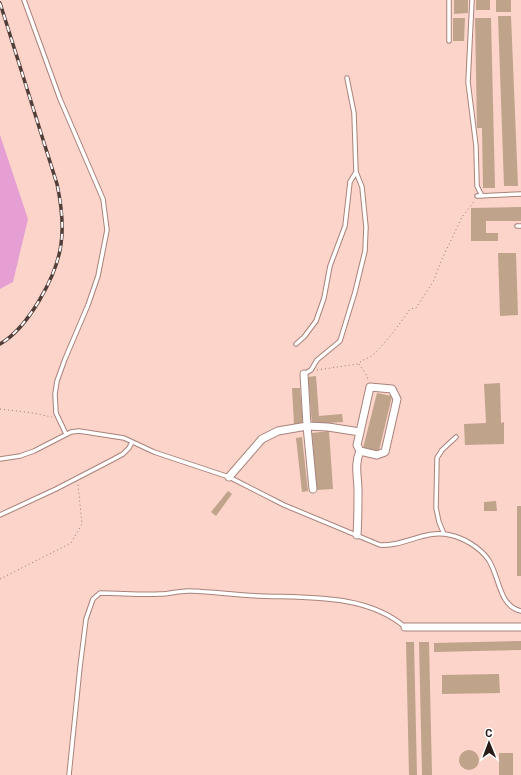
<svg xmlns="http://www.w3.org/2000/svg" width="521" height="775" viewBox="0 0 521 775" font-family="Roboto,sans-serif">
  <rect width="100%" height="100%" fill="#fcd4ca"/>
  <path fill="#e69fd3" d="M0,135l28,84 -15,63 -13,7z"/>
  <path fill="#bfa38b" d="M454,0h14v13l-14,1z
    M476,0h14v10h-14z
    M496,0h15v12h-15z
    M498,16h13l7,170h-14z
    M453,18h12l-1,23h-11z
    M475,18h16l4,170h-12l-1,-60h-5z
    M521,207v14h-35v12h12v8h-27v-33z
    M498,253h18l2,62 -18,1z
    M316,376l3,40 23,-2 1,8 -31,2 -4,-47z
    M500,383l1,40 3,-1v22l-39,1 -1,-21 22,-1 -2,-39z
    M292,388h8l3,35 -9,1z
    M377,393l15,3 -13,55 -16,-3z
    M329,431l4,58 -16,1 -5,-57z
    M302,437l6,54 -6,1 -6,-54z
    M228,491l4,3 -16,22 -5,-4z
    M496,501l1,10h-13v-9z
    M517,506h4v70h-4z
    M521,641v9l-87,2v-9z
    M406,642h8l3,133h-8z
    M419,642h10l3,133h-10z
    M499,674l1,19 -58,1v-19z
    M459 760a10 10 0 1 1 20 0a10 10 0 1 1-20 0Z
    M499,753h14v22h-14z"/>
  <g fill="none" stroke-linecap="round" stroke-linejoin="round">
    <defs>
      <path id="lane" d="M24,0l36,99 43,100 4,31 -9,46 -10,29 -23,54 -8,22 -2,13 1,19 10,21
        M449,0v41
        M472,0l-4,82 8,64 1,40 5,10
        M477,196l44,-2
        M517,226h4
        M296,344l8,-7 12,-16 8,-23 6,-32 15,-40 5,-44 6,-10
        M304,374l7,-4 6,-10 23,-19 15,-49 10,-41 1,-24 -4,-40 -6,-15 -2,-59 -7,-35
        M0,459l20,-3 14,-5 37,-19 8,-1 45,7 30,14 75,25 55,28 96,40c24,2 45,-16 70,-10 14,3 29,12 38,24 12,17 10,47 33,52
        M0,515l56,-26 56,-29 11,-6 6,-6 3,-6
        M444,534l-5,-12 -3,-14 1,-50 5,-8 14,-13
        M69,775l11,-108 6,-48 7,-20 7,-6c20,0 40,2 60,1 10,0 21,-4 31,-3 23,1 46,4 69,5 49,2 106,-2 145,31"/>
      <path id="street" d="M229,477l33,-38 16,-8 29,-5 -3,-52
        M313,489l-6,-63 21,1 32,5 -3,13 3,6 17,4 8,-3 12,-53 -5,-10 -22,-2 -10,45
        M357,535c1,-15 1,-29 1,-44 0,-15 -4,-26 2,-40
        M405,627h116"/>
    </defs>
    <use href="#lane" stroke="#a8837b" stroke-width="5.5"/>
    <use href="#street" stroke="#a8837b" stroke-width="9"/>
    <path stroke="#927770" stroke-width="1" stroke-dasharray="1 3" stroke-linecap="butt" d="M359,364l8,12 1,4
      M317,370l41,-6c6,-6 11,-5 16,-10 14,-14 25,-29 36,-45l6,-1 17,-26 9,-23 20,-42 13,-17
      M0,409l33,4 19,4
      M0,579l71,-36 11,-19 -4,-40"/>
    <use href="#lane" stroke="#fff" stroke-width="3.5"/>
    <use href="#street" stroke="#fff" stroke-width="7"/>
    <defs>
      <path id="rail" d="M0,3l57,181c4,19 7,40 4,60 -4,32 -33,84 -61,100"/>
    </defs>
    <use href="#rail" stroke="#513e39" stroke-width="3.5"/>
    <use href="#rail" stroke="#fff" stroke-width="2" stroke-dasharray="6" stroke-linecap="butt"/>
  </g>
  <g transform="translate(489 743) rotate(359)" stroke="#ffffff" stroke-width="3" paint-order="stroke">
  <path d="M0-3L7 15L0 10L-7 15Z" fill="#281a16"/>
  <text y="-6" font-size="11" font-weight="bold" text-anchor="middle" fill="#281a16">С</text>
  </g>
</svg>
